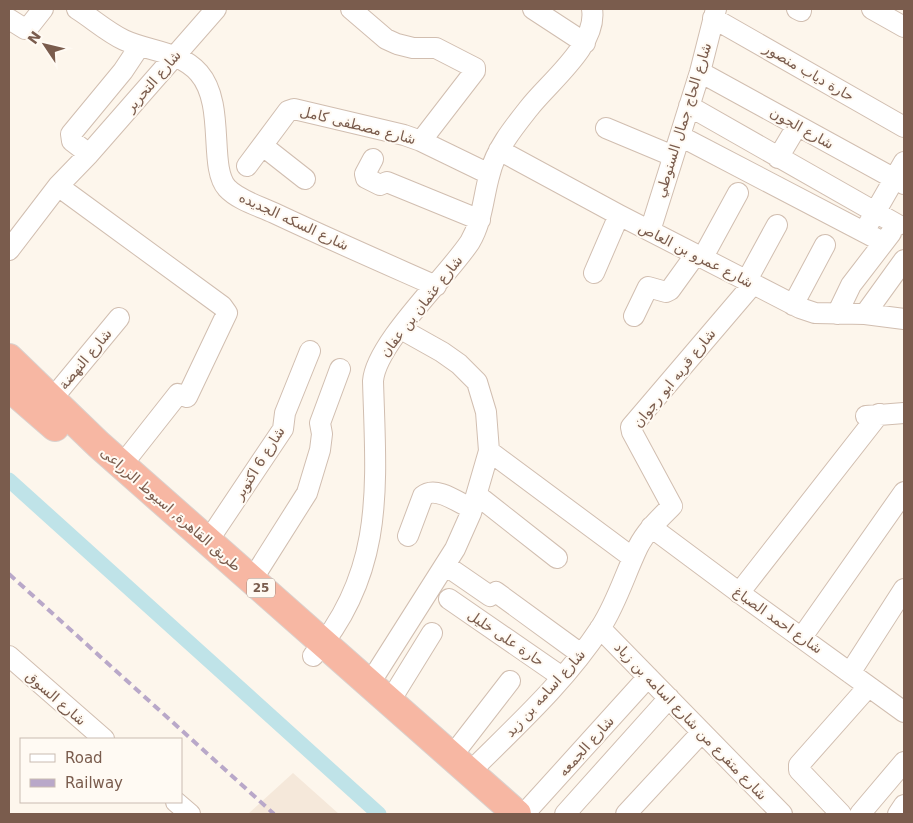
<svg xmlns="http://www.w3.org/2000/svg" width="913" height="823" viewBox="0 0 913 823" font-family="'DejaVu Sans','Noto Naskh Arabic',sans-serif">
  <rect width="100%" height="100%" fill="#fdf6ec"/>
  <path fill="#f5e8da" d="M293,773l46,41h-91z"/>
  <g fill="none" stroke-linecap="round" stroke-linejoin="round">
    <path stroke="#bfe3e8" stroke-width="15" d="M9,480l370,334"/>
    <defs>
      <path id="minor" d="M77,9c16,10 30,23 47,31 26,12 56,11 75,33 27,31 9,94 28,115 11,12 32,18 47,25 53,25 108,49 162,73
        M351,9l35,30 11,5 16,4h23l39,20v3l-54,70
        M533,9l52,34
        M797,9l4,2
        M872,9l32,18
        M713,18l191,109
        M9,19l16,10 3,-1 15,-19
        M700,72l204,112
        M689,106l209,119
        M606,128l67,28
        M680,136l203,106
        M263,146l42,33
        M499,150l120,65 181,93 15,5 50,1 39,5
        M89,154l127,-145
        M778,158l19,-32
        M373,159l-8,15 1,4 14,7 7,-3 93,38
        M247,166l41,-55 6,-2 110,26 17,6 68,33
        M58,186l164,120 5,7 -40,84 -9,-3 -56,71
        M869,223l35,-61
        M650,231l50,-159 16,-63
        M9,250l49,-64 31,-32 -17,-13 -1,-7 52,-63 16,-24
        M703,257l35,-64
        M594,273l25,-58
        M747,280l30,-55
        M793,305l32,-60
        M837,314l14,-29 40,-52
        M865,314l39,-54
        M634,316l14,-29 18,5 4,-2 26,-36
        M52,399l67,-81
        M866,416l38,-3
        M489,451l144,107
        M477,495l80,63
        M651,527l94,70 159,115
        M408,536l15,-40c13,-11 36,7 49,13
        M208,541l75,-112 2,-16 25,-62
        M445,565l45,31 6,-4 85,62
        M252,580l55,-87 13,-43 2,-16 -2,-11 20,-54
        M739,593l140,-179
        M449,599l113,78
        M600,628l182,186
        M802,637l102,-145
        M9,656l95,83
        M313,656c73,-85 63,-172 60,-275 3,-38 74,-104 97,-139 13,-22 13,-46 20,-69 6,-24 24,-46 39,-65 20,-26 69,-63 63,-99
        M850,673l54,-84
        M370,683l85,-134 16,-36 18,-62 -3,-39 -9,-30 -18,-18 -17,-12 -41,-23
        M390,701l42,-68
        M452,756l58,-75
        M470,772c46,-46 95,-90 131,-145 16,-25 24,-53 37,-80 8,-16 21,-28 34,-41l-40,-74 -1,-5 122,-143
        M176,802l14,12
        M524,814l124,-137
        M565,814l104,-116
        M626,814l76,-82
        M841,814l-42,-44v-5l69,-78
        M860,814l44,-52
        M898,814l6,-9"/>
      <path id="highway" d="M9,358l89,86 419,370
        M9,387l46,40"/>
    </defs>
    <use href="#minor" stroke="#d1beb0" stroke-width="22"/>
    <use href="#highway" stroke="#dad1cd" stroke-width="30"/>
    <use href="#minor" stroke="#fff" stroke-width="20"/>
    <use href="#highway" stroke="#f7b7a3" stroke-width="28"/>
    <path stroke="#b9a8c9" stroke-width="4" stroke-dasharray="8 5" stroke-linecap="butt" d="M9,574l265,240"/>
  </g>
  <g text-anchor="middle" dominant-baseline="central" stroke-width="4" stroke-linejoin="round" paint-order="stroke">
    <rect fill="#fffaf3" stroke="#a28b7f" stroke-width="1" x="247" y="578.5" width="28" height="19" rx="4"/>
    <g font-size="12" font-weight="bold" fill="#7a5c4d">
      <text x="261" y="588">25</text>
    </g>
    <g font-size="14" fill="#7a5c4d" stroke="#fffaf3">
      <text transform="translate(809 72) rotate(30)">حارة دياب منصور</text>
      <text transform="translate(153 81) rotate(-49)">شارع التحرير</text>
      <text transform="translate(683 120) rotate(-73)">شارع الحاج جمال السنوطي</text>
      <text transform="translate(358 125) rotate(14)">شارع مصطفى كامل</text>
      <text transform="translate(802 128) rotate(29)">شارع الجون</text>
      <text transform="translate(294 221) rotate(25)">شارع السكه الجديده</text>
      <text transform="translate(696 255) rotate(27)">شارع عمرو بن العاص</text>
      <text transform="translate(421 306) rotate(-52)">شارع عثمان بن عفان</text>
      <text transform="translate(85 359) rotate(-50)">شارع النهضة</text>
      <text transform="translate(674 378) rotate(-51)">شارع قريه ابو رجوان</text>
      <text transform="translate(259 463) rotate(-58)">شارع 6 اكتوبر</text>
      <text transform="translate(171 509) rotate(41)">طريق القاهرة, اسيوط الزراعى</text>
      <text transform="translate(778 620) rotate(35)">شارع احمد الصباغ</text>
      <text transform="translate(506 638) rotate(34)">حارة على خليل</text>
      <text transform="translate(545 693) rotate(-48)">شارع اسامه بن زيد</text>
      <text transform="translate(56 698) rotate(41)">شارع السوق</text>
      <text transform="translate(691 721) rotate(46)">شارع متفرع من شارع اسامه بن زياد</text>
      <text transform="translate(586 746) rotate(-48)">شارع الجمعه</text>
    </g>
  </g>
  <rect width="913" height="823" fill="none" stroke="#7a5c4d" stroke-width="20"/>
  <rect x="20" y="738" width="162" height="65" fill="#fffaf3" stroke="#cabbb1"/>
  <rect x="30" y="754" width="25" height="8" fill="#ffffff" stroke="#cabbb1"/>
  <text x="65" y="763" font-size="15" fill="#7a5c4d">Road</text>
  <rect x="30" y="779" width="25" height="8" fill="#b9a8c9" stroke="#cabbb1"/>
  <text x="65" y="788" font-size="15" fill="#7a5c4d">Railway</text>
  <g transform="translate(45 45) rotate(305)" stroke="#fffaf3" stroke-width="4" paint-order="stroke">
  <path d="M0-4L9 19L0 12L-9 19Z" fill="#7a5c4d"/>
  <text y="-8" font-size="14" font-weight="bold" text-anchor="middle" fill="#7a5c4d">N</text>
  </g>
</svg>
